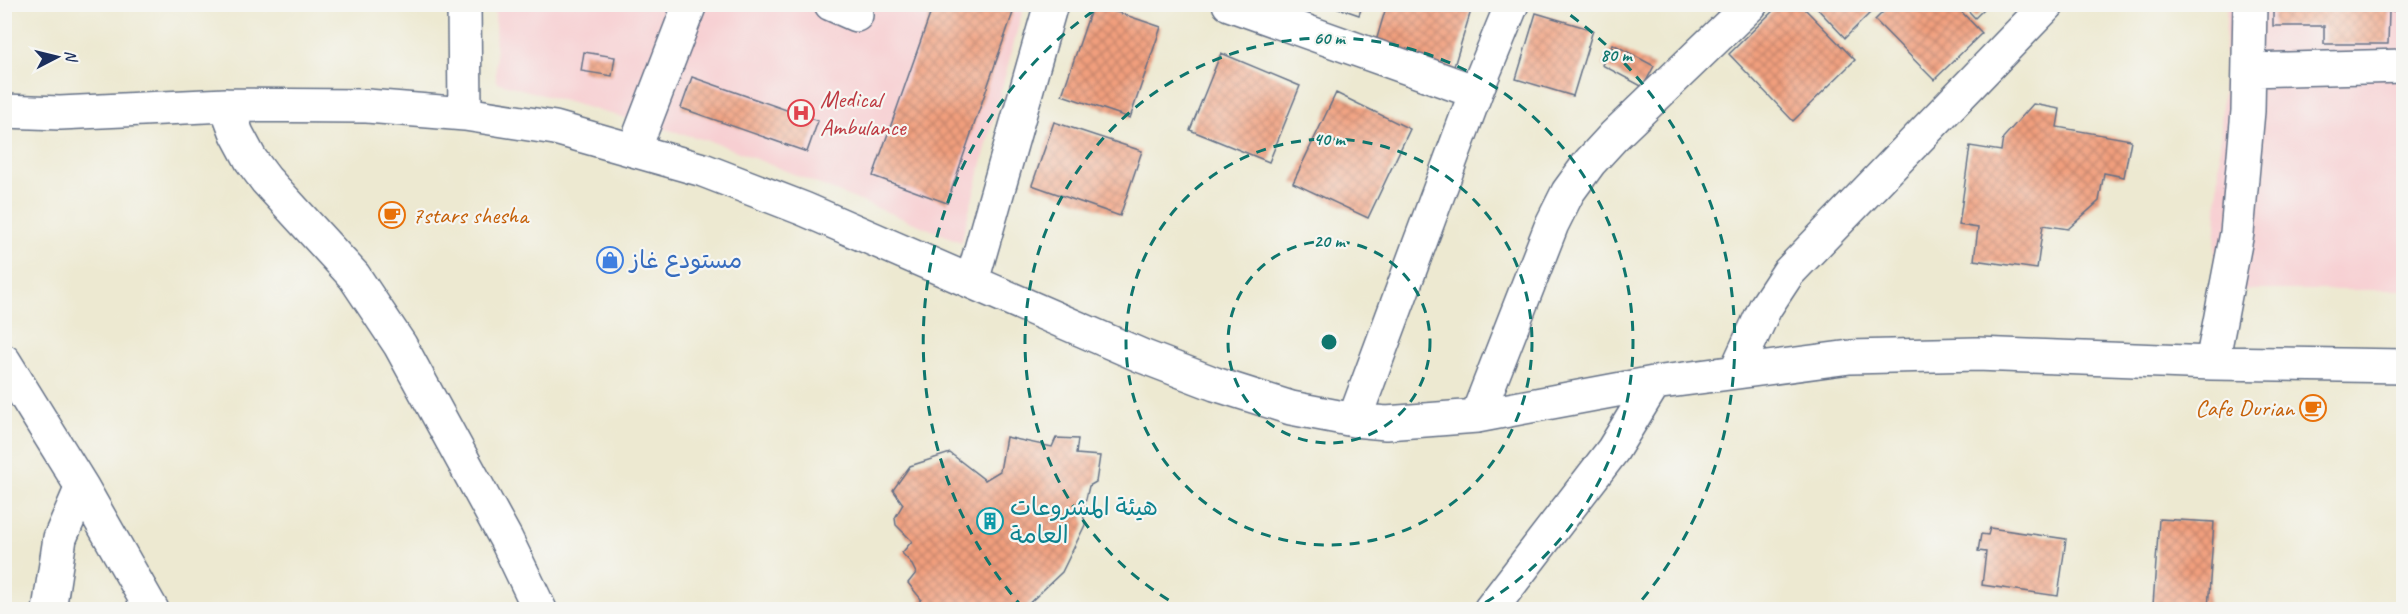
<svg xmlns="http://www.w3.org/2000/svg" width="2408" height="614" viewBox="0 0 2408 614" font-family="Caveat,'Playpen Sans Arabic',sans-serif">
  <defs>
    <pattern id="building-cross-hatch" width="8" height="8" patternUnits="userSpaceOnUse" patternTransform="scale(1.5)"><rect width="8" height="8" fill="#f19f7d"/><path d="M0 0l8 8M0 8l8-8" fill="none" stroke="#c2826a"/></pattern>
  </defs>
  <rect width="100%" height="100%" fill="#f6f6f2"/>
  <filter id="ink" filterUnits="userSpaceOnUse"><feTurbulence type="fractalNoise" baseFrequency=".0167" numOctaves="2"/><feDisplacementMap in="SourceGraphic" scale="12" xChannelSelector="R" yChannelSelector="G"/><feConvolveMatrix kernelMatrix="1 2 1 2 8 2 1 2 1" color-interpolation-filters="sRGB"/></filter>
  <filter id="wash" filterUnits="userSpaceOnUse"><feTurbulence type="fractalNoise" baseFrequency=".008" numOctaves="4" result="noise"/><feDisplacementMap in="SourceGraphic" scale="24" xChannelSelector="R" yChannelSelector="G"/><feGaussianBlur stdDeviation="1.35" result="paint"/><feColorMatrix in="noise" values="0 0 0 0 0 0 0 0 0 0 0 0 0 0 0 0 0 1.4 0 .05"/><feComposite in="paint" operator="in"/></filter>
  <g filter="url(#wash)">
    <rect width="100%" height="100%" fill="#ede9d1"/>
    <path fill="#f7cfd2" d="M495,5h529l-63,237 -242,-98 -223,-62z
      M2227,5h176v285h-190z"/>
    <g id="blocks">
      <path fill="url(#building-cross-hatch)" d="M929,4h87l-69,199 -74,-27 60,-170z
        M1093,4l68,23 -31,91 -68,-23z
        M1327,4h36l-4,11z
        M1387,4h86l-21,69 -78,-25z
        M1813,4h66l-34,34z
        M1891,4h63l28,29 -48,47 -59,-60z
        M1962,4h27l-14,14z
        M2273,4h131v7h-15l-1,33h-64v-18h-51z
        M1779,5h22l54,55 -62,61 -64,-67z
        M1536,13l57,17 -20,66 -57,-17z
        M1613,44l41,22 -11,21 -41,-22z
        M584,52l31,5 -3,19 -31,-5z
        M1221,53l79,33 -31,76 -79,-32z
        M692,77l126,44 -11,31 -126,-44z
        M1336,93l74,36 -42,89 -75,-35z
        M2033,104l27,5 -3,18 74,13 -7,37 -20,-4 -5,28 -31,28 -25,-4 -6,44 -63,-9 4,-32 -19,-3 11,-79 31,5 2,-13z
        M1054,122l88,29 -22,65 -88,-31z
        M1006,437l46,10 4,-9 22,1 -2,15 24,2 -4,26 -7,4 -6,26 2,13 -23,47 -40,38h-107l6,-11 -13,-16 8,-10 -5,-10 -9,-10 10,-12 -16,-16 -1,-7 8,-14 -10,-14 17,-24 40,-13 35,27 15,-9z
        M2159,519l55,3 -6,87 -55,-4z
        M1990,528l76,11 -8,57 -76,-11 4,-33 -8,-1 3,-17 7,1z"/>
    </g>
  </g>
  <g filter="url(#ink)">
    <use href="#blocks" fill-opacity="0" stroke="#647086" stroke-width="1.5"/>
    <g fill="none" stroke-linecap="round" stroke-linejoin="round">
      <defs>
        <path id="minor" d="M464,4l1,110
          M831,4l25,11
          M1229,4l247,88
          M2249,70l155,-4
          M226,105l11,29 14,26 15,20 88,96 46,69 106,194 34,71
          M4,111l56,2 166,-8 141,1 98,8 90,14 148,42 101,39 338,147 73,28 76,24 63,12 32,3 91,-7 177,-33 196,-26 127,-3 235,9 192,3
          M634,150l56,-146
          M972,281l79,-277
          M4,361l78,126 -22,51 -11,72
          M2212,363l25,-130 11,-122 2,-107
          M1736,371l29,-63 23,-35 260,-269
          M1477,416l75,-192 16,-32 22,-30 24,-26 137,-132
          M1354,420l122,-328 36,-88
          M82,487l70,123
          M1490,610l123,-160 41,-67"/>
      </defs>
      <use href="#minor" stroke="#647086" stroke-width="36"/>
      <use href="#minor" stroke="#fff" stroke-width="33"/>
    </g>
  </g>
  <g fill="none" stroke="#0f766e" stroke-width="3" stroke-dasharray="10 8">
    <circle cx="1329" cy="342" r="101"/>
    <circle cx="1329" cy="342" r="203"/>
    <path d="M1184 609A304 304 0 1 1 1474 609"/>
    <path d="M1023 608A406 406 0 0 1 1102 5M1556 5A406 406 0 0 1 1635 608"/>
  </g>
  <defs>
    <symbol id="hospital-ring" viewBox="-11 -11 22 22"><circle r="9.5" fill="#f6f6f2" stroke="#e0444e" stroke-width="1.5"/><path d="M-5-5h3v3.5h4V-5h3V5h-3V1.5h-4V5h-3Z" fill="#e0444e"/></symbol>
    <symbol id="cafe-ring" viewBox="-11 -11 22 22"><circle r="9.5" fill="#f6f6f2" stroke="#e8710a" stroke-width="1.5"/><path d="M-5.5-4.5H6V0H3Q3 3.5 0 3.5H-2.5Q-5.5 3.5-5.5 0ZM3-3.2v2h1.7v-2ZM-6 4.5H4V6H-6Z" fill="#e8710a"/></symbol>
    <symbol id="shop-ring" viewBox="-11 -11 22 22"><circle r="9.5" fill="#f6f6f2" stroke="#3f7fe0" stroke-width="1.5"/><path d="M-5-2.5h2.3a2.7 3.5 0 0 1 5.4 0H5L5.5 6h-11ZM-1.5-2.5h3a1.5 2.3 0 0 0-3 0Z" fill="#3f7fe0"/></symbol>
    <symbol id="building-ring" viewBox="-11 -11 22 22"><circle r="9.5" fill="#f6f6f2" stroke="#0f9aa8" stroke-width="1.5"/><path d="M-4-6H4V6H1V3H-1V6H-4ZM-2.5-4.3h1.7v1.8h-1.7ZM.8-4.3h1.7v1.8H.8ZM-2.5-1h1.7V.8h-1.7ZM.8-1h1.7V.8H.8Z" fill="#0f9aa8"/></symbol>
  </defs>
  <g fill-rule="evenodd">
    <use href="#hospital-ring" x="786" y="98" width="30" height="30"/>
    <use href="#cafe-ring" x="377" y="200" width="30" height="30"/>
    <use href="#shop-ring" x="595" y="245" width="30" height="30"/>
    <use href="#cafe-ring" x="2298" y="393" width="30" height="30"/>
    <use href="#building-ring" x="975" y="506" width="30" height="30"/>
  </g>
  <g text-anchor="middle" dominant-baseline="central" stroke-width="4.5" stroke-linejoin="round" paint-order="stroke">
    <g font-size="24" fill="#be3a42" stroke="#f6f6f2" text-anchor="start">
      <text x="820" y="99">Medical<tspan x="820" dy="28">Ambulance</tspan></text>
    </g>
    <g font-size="24" fill="#c56008" stroke="#f6f6f2" text-anchor="start">
      <text x="412" y="215">7stars shesha</text>
      <text x="2294" y="408" text-anchor="end">Cafe Durian</text>
    </g>
    <g font-size="24" fill="#366cbe" stroke="#f6f6f2" text-anchor="start">
      <text x="630" y="260">مستودع غاز</text>
    </g>
    <g font-size="24" fill="#0d838f" stroke="#f6f6f2" text-anchor="start">
      <text x="1010" y="507">هيئة المشروعات<tspan x="1010" dy="28">العامة</tspan></text>
    </g>
  </g>
  <circle cx="1329" cy="342" r="9" fill="#0f766e" stroke="#f6f6f2" stroke-width="3"/>
  <g font-size="18" text-anchor="middle" font-weight="bold" fill="#0f766e" stroke="#f6f6f2" stroke-width="4.5" stroke-linejoin="round" paint-order="stroke">
    <text x="1329" y="44">60 m</text>
    <text x="1616" y="61">80 m</text>
    <text x="1329" y="145">40 m</text>
    <text x="1329" y="247">20 m</text>
  </g>
  <rect width="2408" height="614" fill="none" stroke="#f6f6f2" stroke-width="24"/>
  <g transform="translate(57 57) rotate(83)" stroke="#f6f6f2" stroke-width="4.5" paint-order="stroke">
  <path d="M0-4.5L10 22L0 15L-10 22Z" fill="#1b2f5e"/>
  <text y="-9" font-size="16" font-weight="bold" text-anchor="middle" fill="#1b2f5e">N</text>
  </g>
</svg>
